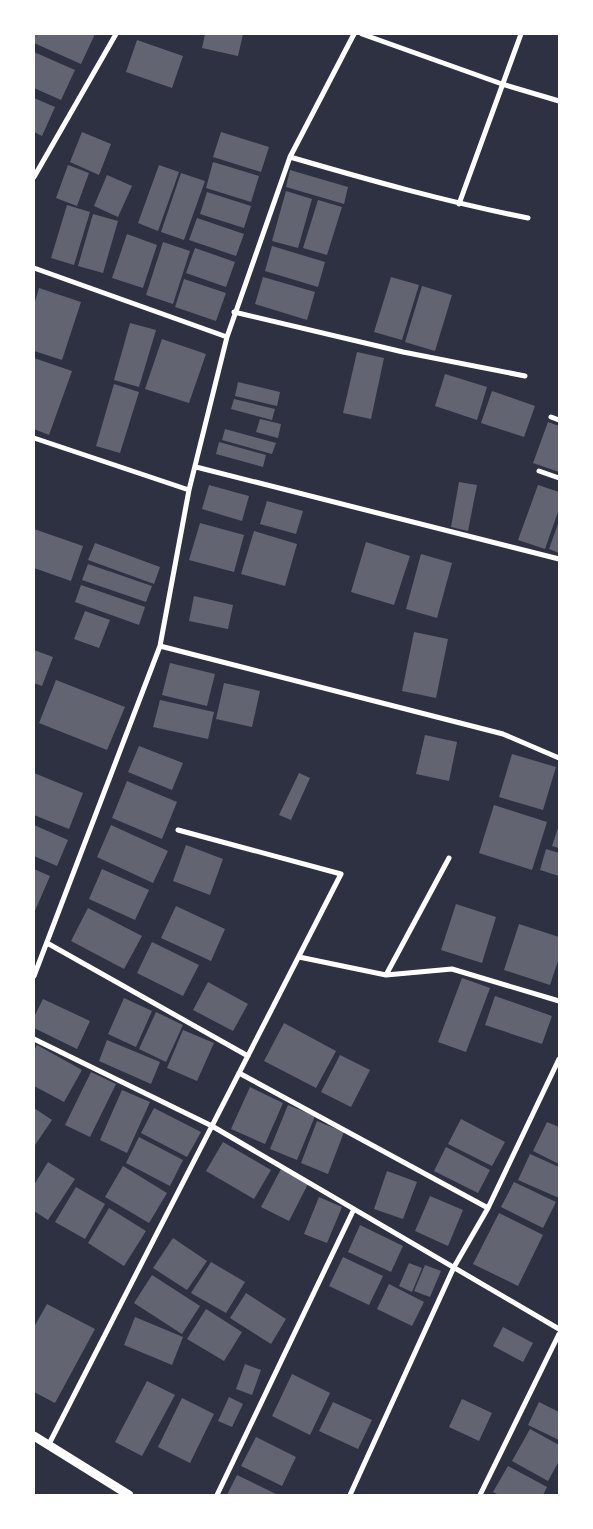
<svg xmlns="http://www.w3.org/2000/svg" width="593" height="1529" viewBox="0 0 593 1529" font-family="'Roboto Condensed',sans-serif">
  <rect width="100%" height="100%" fill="#2d3142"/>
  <path fill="#626471" d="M34,34h61l-14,30 -47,-21z
    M205,34h38l-5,22 -36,-8z
    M137,40l46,16 -11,32 -46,-16z
    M34,52l41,18 -14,30 -27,-12z
    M34,98l21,9 -13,29 -8,-4z
    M82,132l29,12 -12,31 -29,-13z
    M221,132l48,15 -8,25 -48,-15z
    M213,162l46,14 -8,26 -45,-14z
    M68,165l21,8 -12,33 -21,-8z
    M159,165l20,7 -21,59 -20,-8z
    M290,170l58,17 -4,17 -58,-17z
    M181,173l24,8 -21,59 -23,-8z
    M107,175l25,11 -14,31 -24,-11z
    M286,191l26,8 -14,49 -26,-7z
    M207,192l44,14 -7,22 -44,-14z
    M318,200l24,7 -15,48 -24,-7z
    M67,205l23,7 -16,53 -23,-7z
    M93,214l25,7 -15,52 -25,-7z
    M197,218l47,16 -8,22 -47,-16z
    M127,234l30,11 -14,43 -31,-10z
    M163,242l27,9 -17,53 -27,-9z
    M272,246l53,16 -7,25 -53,-16z
    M195,248l40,14 -9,25 -40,-14z
    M263,277l52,15 -8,28 -52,-16z
    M391,277l28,8 -17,55 -28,-8z
    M184,279l42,14 -10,28 -41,-14z
    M422,286l30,9 -17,56 -30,-9z
    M39,288l42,14 -19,58 -28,-9v-46z
    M130,323l26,7 -17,57 -25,-7z
    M162,339l44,15 -17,49 -44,-14z
    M357,352l27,6 -13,61 -28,-6z
    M34,358l38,13 -23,64 -15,-6z
    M445,374l42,13 -10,33 -42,-14z
    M238,382l42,10 -3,14 -42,-10z
    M114,384l25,8 -19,61 -24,-7z
    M492,391l43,15 -11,31 -43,-14z
    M234,399l41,10 -3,11 -41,-11z
    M260,419l21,5 -3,14 -22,-6z
    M548,422l11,4v46l-26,-9z
    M225,429l51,14 -4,11 -50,-14z
    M219,442l47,13 -3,12 -47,-13z
    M459,482l18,3 -9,46 -17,-4z
    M209,485l40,11 -7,25 -40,-12z
    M538,485l21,7v17l-14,40 -27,-9z
    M267,501l36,10 -7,23 -36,-10z
    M559,521v32l-10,-4z
    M200,523l44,12 -10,37 -45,-12z
    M34,529l49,17 -12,35 -37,-13z
    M254,531l43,13 -12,42 -44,-12z
    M366,542l44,14 -16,49 -43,-13z
    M95,543l65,24 -6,17 -66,-24z
    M421,554l31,9 -15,55 -31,-9z
    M88,564l64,22 -6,16 -64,-22z
    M81,585l64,22 -6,18 -64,-23z
    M194,596l39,9 -5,24 -39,-8z
    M85,611l25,9 -11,28 -25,-9z
    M414,632l34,7 -12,59 -34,-7z
    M34,650l19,7 -11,29 -8,-3z
    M170,663l45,11 -8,32 -45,-11z
    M56,680l69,27 -18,43 -68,-27z
    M224,683l36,8 -8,36 -36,-8z
    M160,700l54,12 -6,27 -55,-12z
    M425,735l32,7 -8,39 -33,-7z
    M139,746l44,17 -11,27 -44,-18z
    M512,754l44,13 -13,43 -44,-13z
    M34,773l49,20 -14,36 -35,-14z
    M299,773l11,5 -19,42 -12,-5z
    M127,781l50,21 -15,37 -50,-21z
    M494,805l53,17 -15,48 -53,-17z
    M34,825l34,15 -11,26 -23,-10z
    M111,825l57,26 -15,32 -56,-26z
    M559,825v23l-7,-2z
    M186,845l37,14 -13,36 -37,-14z
    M546,849l13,4v23l-19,-6z
    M34,869l16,7 -16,37z
    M102,869l47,21 -14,30 -46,-21z
    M456,904l40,13 -14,46 -41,-13z
    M176,906l49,23 -14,32 -50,-23z
    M88,908l54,28 -18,33 -53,-28z
    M519,924l40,13v21l-9,27 -46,-15z
    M152,942l47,23 -16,31 -46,-23z
    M462,978l28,10 -24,64 -28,-10z
    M208,982l40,22 -15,27 -40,-21z
    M495,996l57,20 -10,28 -57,-19z
    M124,998l28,13 -16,36 -28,-13z
    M43,999l47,22 -13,28 -43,-21v-11z
    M156,1012l27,13 -17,37 -27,-13z
    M284,1023l52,28 -20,37 -52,-27z
    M183,1030l31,13 -17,38 -30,-13z
    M107,1040l53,22 -9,22 -52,-23z
    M37,1045l45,25 -18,32 -30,-16v-36z
    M340,1055l30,15 -19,37 -30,-15z
    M91,1072l25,12 -26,53 -25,-12z
    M250,1087l33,16 -18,41 -34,-15z
    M122,1090l28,12 -23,51 -27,-13z
    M288,1105l27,11 -18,44 -27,-11z
    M34,1108l18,12 -17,25h-1z
    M154,1108l47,24 -14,25 -46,-24z
    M461,1119l44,23 -13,24 -44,-22z
    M317,1121l27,11 -16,42 -27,-11z
    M547,1122l12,5v37l-26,-13z
    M139,1137l44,23 -13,26 -44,-23z
    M223,1142l48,28 -17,29 -48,-28z
    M446,1147l44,23 -12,23 -44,-22z
    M530,1154l29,13v31l-41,-18z
    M48,1162l27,17 -27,41 -14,-9v-26z
    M123,1166l44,27 -18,30 -44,-26z
    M281,1169l27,15 -19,37 -28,-14z
    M387,1171l30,11 -14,37 -29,-10z
    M514,1182l42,20 -13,26 -42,-21z
    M76,1187l29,17 -20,35 -30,-17z
    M430,1196l33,14 -15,36 -33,-15z
    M319,1197l23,10 -15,36 -23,-9z
    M109,1208l37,23 -22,35 -36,-23z
    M499,1213l44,22 -25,51 -45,-22z
    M360,1225l43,21 -12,26 -43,-20z
    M173,1238l34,23 -20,29 -34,-22z
    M343,1257l40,19 -14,29 -40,-19z
    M211,1262l34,20 -19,31 -35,-20z
    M409,1263l13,5 -10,24 -13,-6z
    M425,1265l16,6 -11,26 -16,-6z
    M152,1275l48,31 -18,28 -48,-31z
    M389,1284l35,18 -12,24 -35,-17z
    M246,1293l40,26 -15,25 -41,-26z
    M47,1304l48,25 -40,74 -21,-11v-65z
    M206,1309l36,23 -18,29 -37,-22z
    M135,1317l48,20 -11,28 -48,-20z
    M503,1327l30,16 -10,19 -30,-16z
    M245,1364l16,6 -9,25 -16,-6z
    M292,1374l38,19 -20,42 -38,-19z
    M147,1381l28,14 -33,61 -27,-14z
    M229,1397l14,7 -11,23 -14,-6z
    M182,1398l32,16 -24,49 -32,-16z
    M462,1399l30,14 -13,28 -30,-14z
    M333,1402l39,18 -14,29 -39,-18z
    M539,1402l20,10v28l-31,-15z
    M530,1429l29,16v16l-11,20 -36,-20z
    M256,1437l40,20 -14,29 -41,-20z
    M508,1466l39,21 -4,8h-44l-6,-3z
    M237,1475l41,20h-51z"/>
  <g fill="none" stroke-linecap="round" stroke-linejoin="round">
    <path stroke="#fff" stroke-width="5" d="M362,34l140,50 57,17
      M290,157l64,-123
      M34,177l82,-143
      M459,204l62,-170
      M34,268l193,69
      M234,312l169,40 122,24
      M551,417l8,3
      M34,438l155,52
      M196,467l363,92
      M539,471l20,7
      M160,646l343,88 56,24
      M47,943l201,113
      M299,957l87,18 66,-6 107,32
      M386,975l63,-117
      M34,976l126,-330 29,-156 38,-153 63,-180c79,23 157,45 238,61
      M34,1039l178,87 347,203
      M239,1073l249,135
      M48,1446l293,-572 -163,-44
      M217,1495l137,-286
      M350,1495l104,-228 34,-59 71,-149
      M480,1495l79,-161"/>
    <path stroke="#fff" stroke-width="9" d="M34,1436l95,59"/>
  </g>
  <rect width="593" height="1529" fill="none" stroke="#ffffff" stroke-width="70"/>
</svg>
